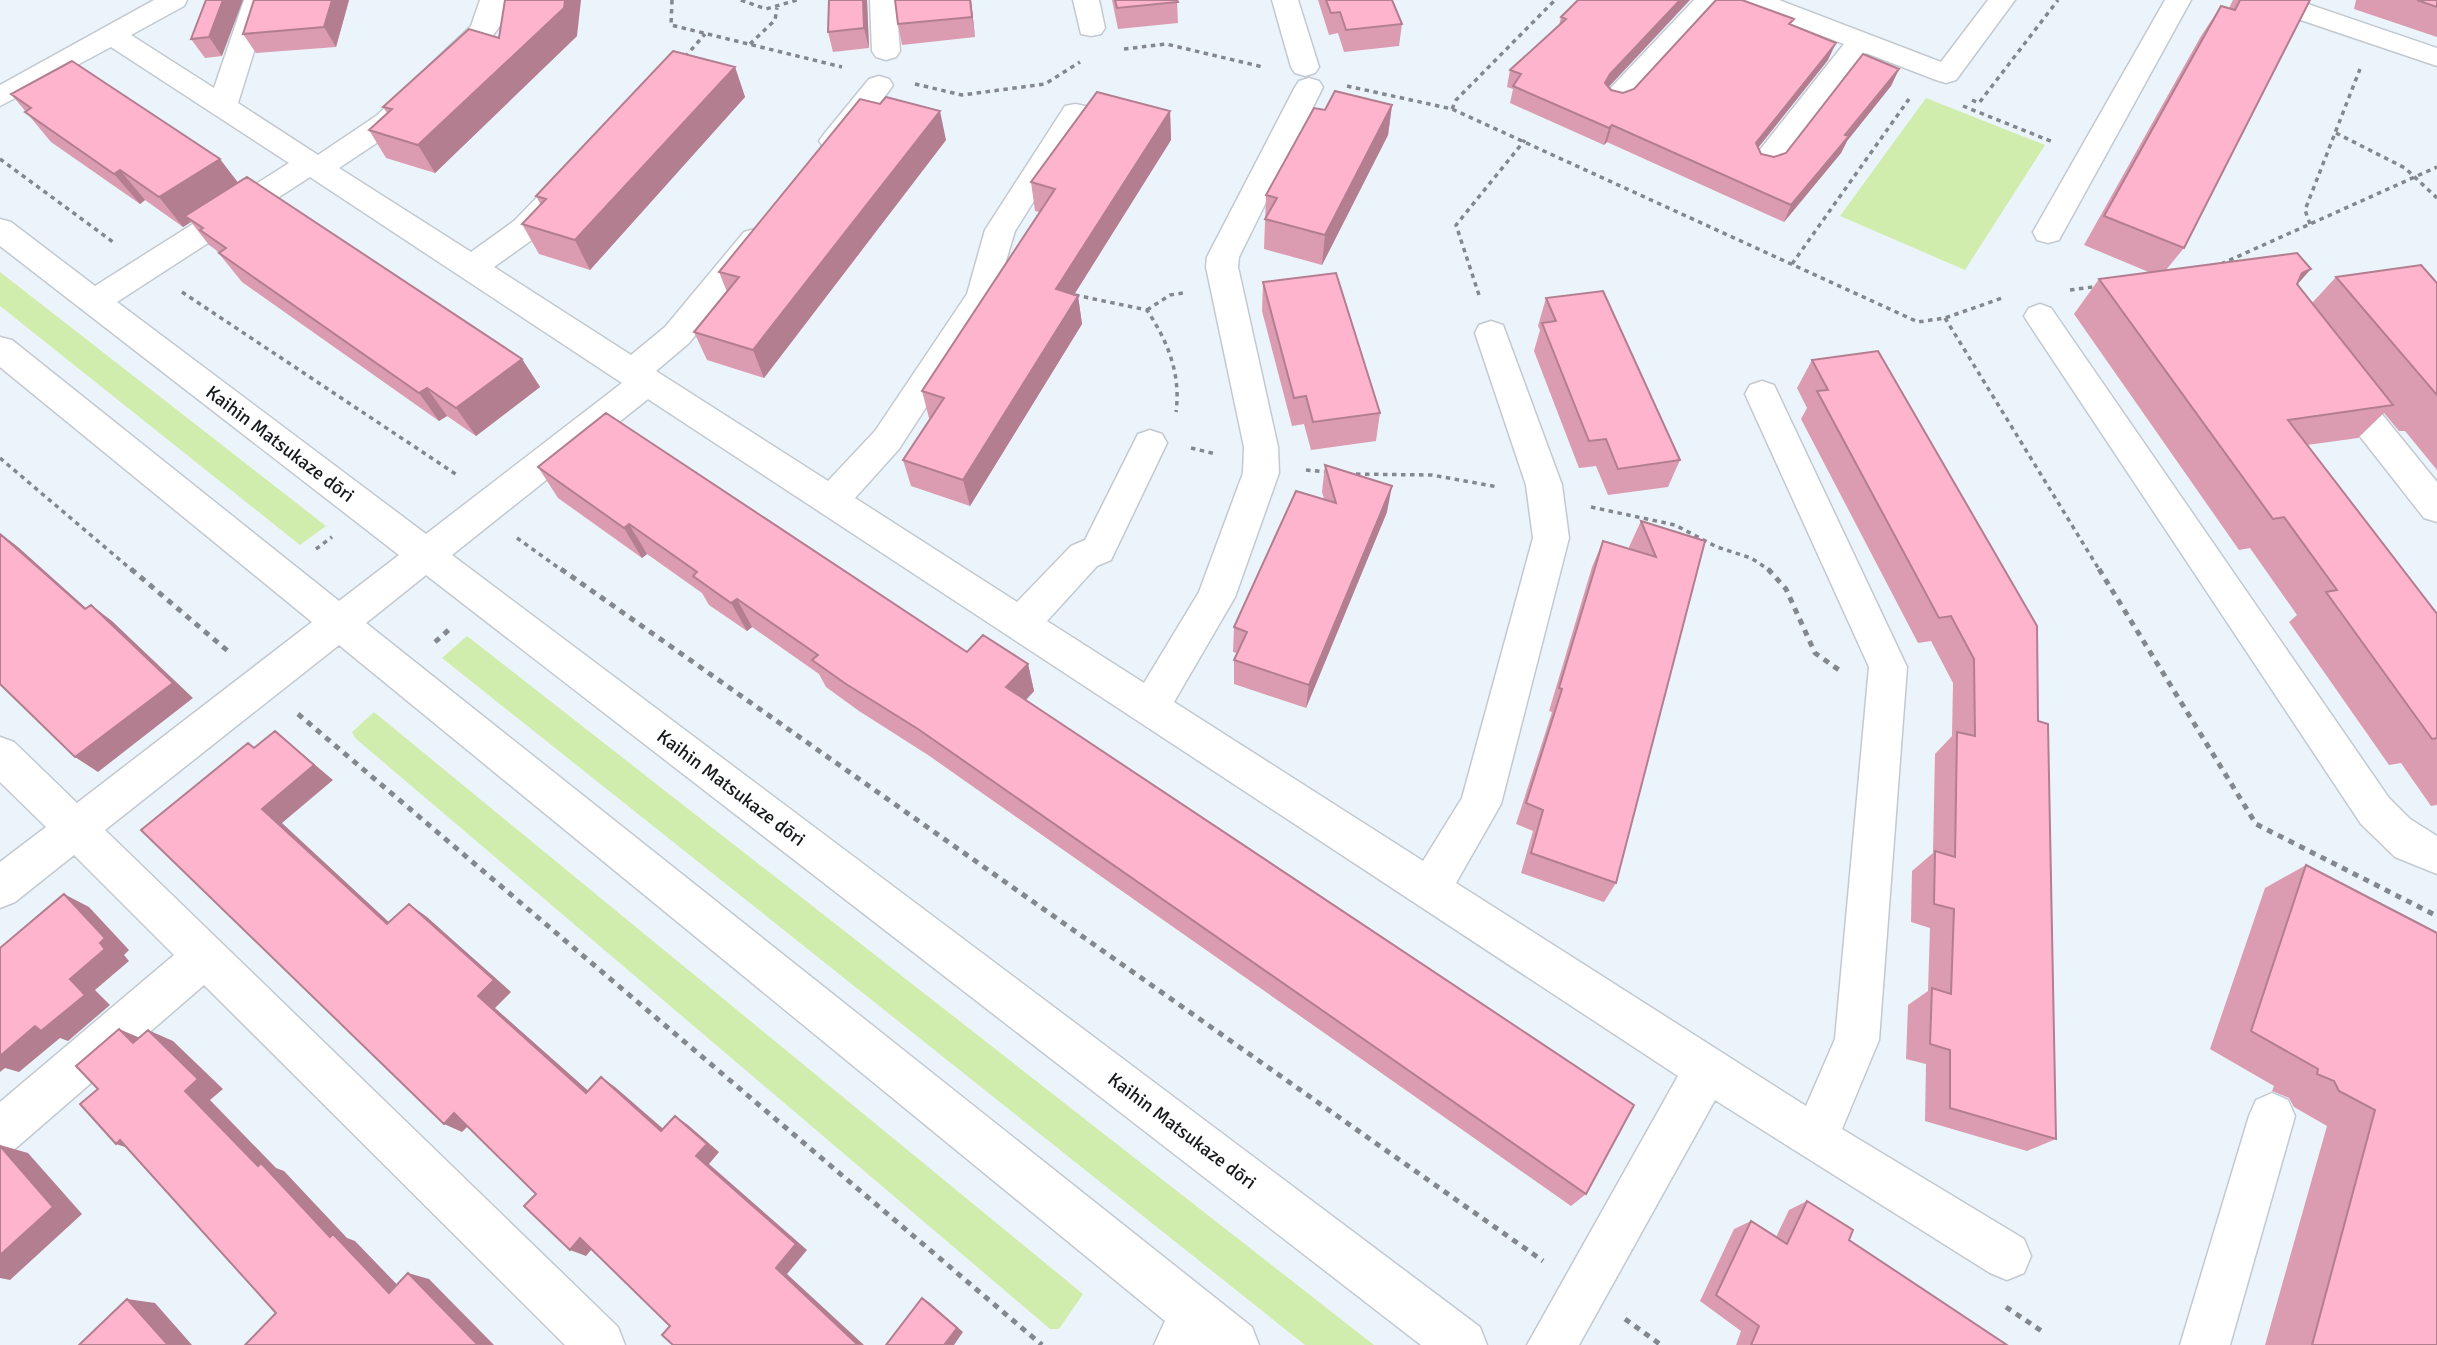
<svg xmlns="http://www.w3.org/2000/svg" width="2437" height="1345" viewBox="0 0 2437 1345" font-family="Signika,sans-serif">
  <rect width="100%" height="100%" fill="#ecf4fb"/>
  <path fill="#d0edad" d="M1926,98l119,47 -80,125 -125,-54z
    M0,272l326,254 -26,19 -300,-239z
    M467,636l907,709h-69l-863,-687z
    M374,712l709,582 -24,35h-9l-695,-591 -3,-6z"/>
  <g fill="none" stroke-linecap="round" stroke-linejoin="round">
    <defs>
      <path id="minor" d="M154,0h33l-3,6 -53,29 83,53 30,-88h26l-32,103 80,52 58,-39 95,-90 9,-26h26l-4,23 -11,15 -95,92 -57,38 132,84 43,-31 35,-36 11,-3 11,3 4,7 -4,7 -35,38 -42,30 137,88 34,-28 79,-95 11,-3 11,3 5,8 -5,8 -77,95 -33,28 172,110 47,-50 92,-137 18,-64 80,-124 10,-2 10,2 4,7 -74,118 -22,73 -94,145 -44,49 162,104 54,-56 14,-6 53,-106 12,-4 12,4 5,9 -56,117 -14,6 -50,55 97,62 55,-91 44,-119 1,-26 -38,-180 1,-10 88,-170 4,-6 10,-3 10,3 4,6 -84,170 -1,10 40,180 1,26 -44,124 -61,105 249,159 39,-63 71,-260 -7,-53 -51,-152 4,-8 12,-4 12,4 59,160 7,53 -68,266 -45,79 350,223 29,-67 34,-372 -124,-273 5,-9 12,-4 12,4 133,282 -28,373 -37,89 182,110 7,17 -7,17 -17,7 -17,-7 -275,-173 -136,245h-52l151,-269 -1030,-677 -196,156 1028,772 7,18h-66l-995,-770 -60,48 886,704 7,18h-105l11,-24 -826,-676 -234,185 513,497 7,18h-60l-361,-360 -188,163 -16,7v-53l174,-147 -100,-100 -59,47 -15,6v-46l46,-35 -46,-45v-45l14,5 63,61 235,-181 -312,-255v-30l12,3 327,261 60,-46 -399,-309v-27l11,3 84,64 194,-123 -178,-116 -111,59v-21zM310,177l312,206 -196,151 -309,-232z
        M870,0h26l4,51 -4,6 -10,3 -10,-3 -4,-6z
        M1073,0h26l6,28 -4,6 -10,2 -10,-2z
        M1272,0h26l21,67 -4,6 -10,3 -10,-3 -4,-6z
        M1694,0h28l-95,104 -10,3 -10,-3 -4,-6 4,-6z
        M1741,0h38l162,62 47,-62h27l-59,80 -10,3 -10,-3 -70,-27 -89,115 -11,3 -11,-3 -4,-7 93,-117 -100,-38z
        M2165,0h26l-132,240 -11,3 -11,-3 -4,-8z
        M2256,0h40l141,48v18l-178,-60z
        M879,76l10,3 4,6 -4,6 -45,57 -10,3 -10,-3 -5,-7 5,-7 45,-55z
        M2040,304l11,4 338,490 21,21 27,17v38l-42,-17 -34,-33 -332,-500 -5,-8 5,-8z
        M2338,371l12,4 87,107v40l-13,-4 -98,-125 -5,-9 5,-9z
        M2272,1093l16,7 7,16 -65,229h-50l69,-229 7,-16z"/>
    </defs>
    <use href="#minor" stroke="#c2c9d0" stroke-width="3"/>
    <path stroke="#83888d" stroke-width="3.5" stroke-dasharray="4.5 4.5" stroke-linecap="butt" d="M672,0l-1,25 171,42
      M741,0l25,9 31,-9
      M750,44l25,-24 2,-12
      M1124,49l42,-5 97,23
      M685,57l20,-23
      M915,84l47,11 83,-11 35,-22
      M1347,86l105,23 466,213 27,-4 57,-20
      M1972,100l7,3 79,-103
      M1963,106l90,36
      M1452,109l4,-9 99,-100
      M2336,133l69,35 32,30
      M0,159l113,83
      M2310,224l-5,-14 55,-141
      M1792,264l117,-165
      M2221,264l216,-97
      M2070,290l30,-4
      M182,292l275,183
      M1075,295l72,15c21,32 34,64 29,102
      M1479,295l-23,-70 69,-85
      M1147,310l23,-15 13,-2
      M1945,318l155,253
      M1191,448l25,6
      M0,458l133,113
      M1306,470l22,2
      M1347,474l85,1 66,12
      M1591,507l84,18 42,22 34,11 20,13
      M517,538l46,33
      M316,549l16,-12"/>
    <path stroke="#83888d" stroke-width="5" stroke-dasharray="6 6" stroke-linecap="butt" d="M131,569l98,83
      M561,569l982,692
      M1768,569l18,20 29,64 24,17
      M2099,569l157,255 181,92
      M435,642l17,-15
      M298,714l744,631
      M2006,1307l37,25
      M1625,1319l36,26"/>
    <use href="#minor" fill="#fff" fill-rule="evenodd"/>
  </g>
  <path fill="#db9bb1" d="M206,0l16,56 -17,2 -14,-19z
    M254,0h95l-13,47 -80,6 -13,-19z
    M829,0h38l2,48 -36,4 -5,-20z
    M971,0l4,37 -73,8 -4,-21z
    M1112,0h65l1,23 -60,6z
    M1318,0h74l10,24 -3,22 -55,6 -6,-19 -9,2z
    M1578,0l31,87 2,3 12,3 11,-4 160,-70 -3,5 37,36 -70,88 3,6 13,3 12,-4 113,-84 -8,17 -44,55 -6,12 -57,69 -177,-80 -3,3 -94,-42 3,-14 -6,-2 3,-17 49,-45 2,-8z
    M2233,0h77l-126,248 -18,22 131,14 15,19 24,-26 101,6v187l-32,-39h-6l-15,-18 -26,25 -51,7 130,169v191l-6,1 -30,-43 -12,2 -100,-143 8,-7 -47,-67 -11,2 -165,-236 25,-35 52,-6 -67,-28 117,-209 20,-30 8,2z
    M2356,0h81v37l-83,-28z
    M577,36l-142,137 -49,-15 -17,-28 18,-17 -4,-6 116,-69z
    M735,67l10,30 -155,173 -51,-16 -17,-30 19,-19 -5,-9z
    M11,94l227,89 284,176 18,28 -64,49 -29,-20 -8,5 -197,-139 -26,-32 -7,-5 -18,-23 -8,5 -38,-27 -5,4 -89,-62z
    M1392,105l-4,30 -66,130 -58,-16 2,-54 59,-85z
    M1170,111l1,29 -97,155 4,1 4,28 -112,182 -59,-20 -8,-26 28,-42h-2l-7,-27 118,-179 -5,-1 -4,-29z
    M946,140l-182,238 -57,-18 -13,-28 33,-40 -8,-20z
    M1263,282l117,131 -4,28 -65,9 -7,-26 -12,2 -30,-115z
    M1546,298l134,162 -12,27 -60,8 -12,-29 -17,2 -45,-117 6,-21 -2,-4z
    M1812,360l226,361 18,418 -29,12 -102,-30 1,-57 -20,-5 2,-54 20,-14 2,-63 -19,-6 1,-51 21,-18 2,-99 17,-18 1,-53 -22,-42 -13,2 -117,-224 6,-11 -10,-20z
    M1325,465l62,47 -81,196 -72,-24v-24l3,-7 -4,-1 1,-25 90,-128 -2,-7z
    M538,467l429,185 61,12 6,27 -8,9 560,494 -15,12 -643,-451 -69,-44 -33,-24 -7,-13 -67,-47 -5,4 -38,-26 -7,-12 -55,-39 -5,4 -84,-60z
    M1641,521l64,20 -89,342 -12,19 -83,-29 12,-42 -17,-7 36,-112 -3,-1 43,-144 11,-26 27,9 -1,-3z
    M2306,865l131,68v412h-172l62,-219 -33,-19 -5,-9 -17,-7 2,-5 -64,-37 55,-161z
    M1807,1201l42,39 158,105h-271l5,-14 -41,-30 34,-72 17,-8 25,16 13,-27z"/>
  <path fill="#b27e90" d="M223,0h20l-21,56 -13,-19z
    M332,0h17l-13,47 -12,-20z
    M565,0h16l-4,36 -142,137 -17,-28z
    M863,0h4l2,48 -5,-20z
    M970,0h1l4,37 -3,-20z
    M1680,0h10l-85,91v-8l5,-9z
    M1836,43l-8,17 -79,99 7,-16z
    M735,67l10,30 -155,173 -15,-30z
    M1899,69l-8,17 -44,55 -6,12 -57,69 7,-17z
    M1392,105l-4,30 -66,130 3,-30z
    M940,111l6,29 -182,238 -11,-28z
    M1170,111l1,29 -111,177 -4,-28z
    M1612,125l-5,17 -3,3 5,-17z
    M220,159l23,30 -58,27 6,6 -8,5 -24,-30z
    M120,170l25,30 -5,4 -26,-30z
    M2311,269l-31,35 22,-31z
    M1078,296l4,28 -112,182 -7,-26z
    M522,359l18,28 -64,49 -20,-28z
    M427,388l20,28 -8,5 -20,-28z
    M1392,486l-5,26 -81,196 3,-23z
    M629,524l18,30 -5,4 -18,-30z
    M0,533l18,14 88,79 -21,-17z
    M737,599l15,28 -5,4 -16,-28z
    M91,605l21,16 81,77 -95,74 -23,-15z
    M1028,664l6,27 -21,23 -7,-27z
    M275,731l58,49 -51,43 123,114 -18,-13 -125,-115z
    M64,894l25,13 40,43 -5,5 5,6 -34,29 15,15 -42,36 -8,-3 -41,34 -14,-4 -5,4v-16l70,-77 30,-36z
    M409,904l18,13 84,75 -16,16 106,94 -15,-9 -108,-97z
    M119,1029l26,11 -12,3z
    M148,1030l25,11 50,48 -13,11 66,68 8,3 63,67 8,3 55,57 -21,-5 -59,-56 -72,-71 -73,-75z
    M601,1077l14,10 60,52 -14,-8z
    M454,1113l18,9 -10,10 -18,-8z
    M675,1116l13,9 31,27 -10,12 98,86 -20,24 77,71h-6l-82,-77 -80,-112z
    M120,1140l23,13 -27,-9z
    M0,1145l28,8 54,61 -72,66 -10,-2z
    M580,1238l16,6 -10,12 -16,-6z
    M408,1273l21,6 65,66h-16z
    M922,1298l8,5 33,29 -9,13h-10z
    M127,1299l28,4 37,42h-24z"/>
  <path fill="#ffb4ce" stroke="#b27e90" stroke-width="2" d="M206,0h17l-14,37 -18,2z
    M254,0h78l-8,27 -81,7z
    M505,0h60l-1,8 -146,137 -49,-15 23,-21 -9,-2 86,-78 30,9z
    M829,0h34l1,28 -36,4z
    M895,0h75l2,17 -74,7z
    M1115,0h62l1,2 -61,6z
    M1326,0h66l10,24 -56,6 -6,-18 -9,1z
    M1578,0h102l-70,74 -5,9 6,7 12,3 11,-4 82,-89h26l52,19 -5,5 47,19 -80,100 5,11 13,3 12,-4 77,-99 36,15 -54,66 4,1 -58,69 -179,-80 -3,3 -96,-42 8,-12 -11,-4 56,-51 -5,-2z
    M2240,0h70l-126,248 -80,-32 117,-210 14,4z
    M2417,0h20v7z
    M673,51l62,16 -160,173 -53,-16 24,-25 -10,-3z
    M72,61l148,98 -61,38 -39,-27 -6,4 -89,-62 6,-4 -20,-14z
    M1335,91l57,14 -67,130 -60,-16 12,-21 -11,-3 48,-87 11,2z
    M1097,92l73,19 -114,178 22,7 -115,184 -60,-20 41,-62 -22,-7 133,-202 -24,-7z
    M886,97l54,14 -187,239 -59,-18 45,-55 -20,-5 141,-173 20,5z
    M247,177l275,182 -66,49 -29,-20 -8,5 -200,-140 7,-5 -26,-18 3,-2 -18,-12z
    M2297,253l14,16 -9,4 -5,11 96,121 -105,15 149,194v124l-5,1 -106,-147 11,-2 -53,-73 -11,2 -174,-240z
    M2421,265l16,18v112l-101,-118z
    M1336,273l44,140 -67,9 -7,-26 -12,2 -31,-116z
    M1603,291l77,169 -62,9 -12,-30 -17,2 -47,-118 14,-2 -10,-23z
    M1878,351l159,275 1,95 10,3 8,415 -106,-31v-58l-20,-6 2,-56 19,6 3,-85 -20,-5 1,-53 20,6 2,-125 18,4 -1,-77 -23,-43 -12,2 -122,-227 11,-1 -16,-30z
    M606,413l361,239 16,-17 45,29 -22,23 628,418 -48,89 -668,-465 -72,-45 -34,-24 6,-5 -81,-56 -6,4 -38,-27 4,-4 -68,-48 -5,4 -86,-61z
    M1325,465l67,21 -83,199 -75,-25 13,-28 -13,-5 62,-136 40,12z
    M1641,521l64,20 -89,342 -85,-30 12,-43 -17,-7 36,-114 -3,-1 44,-147 53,16z
    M0,534l85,75 6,-4 82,78 -98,74 -75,-73z
    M275,731l39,34 -52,44 125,115 22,-20 85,76 -16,16 108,97 15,-16 60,54 14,-15 32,28 -11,12 100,88 -20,24 82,77h-185l-11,-10 8,-9 -90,-88 -10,12 -46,-44 12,-12 -82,-81 -10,11 -303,-294 107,-87 6,5z
    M2306,865l131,68v412h-125l63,-235 -36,-19 -5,-10 -17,-7 1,-5 -67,-38z
    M64,894l41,44 -5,5 5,6 -35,30 15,16 -44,36 -6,-5 -35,30v-108z
    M119,1029l14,14 15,-13 50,49 -13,12 73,75 3,-3 69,74 3,-3 56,59 19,-20 70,72h-233l31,-32 -156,-173 -4,4 -36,-40 18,-15 -22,-23z
    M0,1146l53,61 -53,48z
    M1807,1201l46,29 -4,10 158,105h-256l8,-19 -43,-31 35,-74 36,23z
    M922,1298l35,30 -13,17h-58z
    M127,1299l41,46h-89z"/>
  <g text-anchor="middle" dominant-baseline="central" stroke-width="5" stroke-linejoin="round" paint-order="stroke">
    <g font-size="19" fill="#16191b" stroke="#fff">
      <text transform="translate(280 444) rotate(37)">Kaihin Matsukaze dōri</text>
      <text transform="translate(731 788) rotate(37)">Kaihin Matsukaze dōri</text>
      <text transform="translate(1182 1131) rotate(37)">Kaihin Matsukaze dōri</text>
    </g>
  </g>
</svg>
